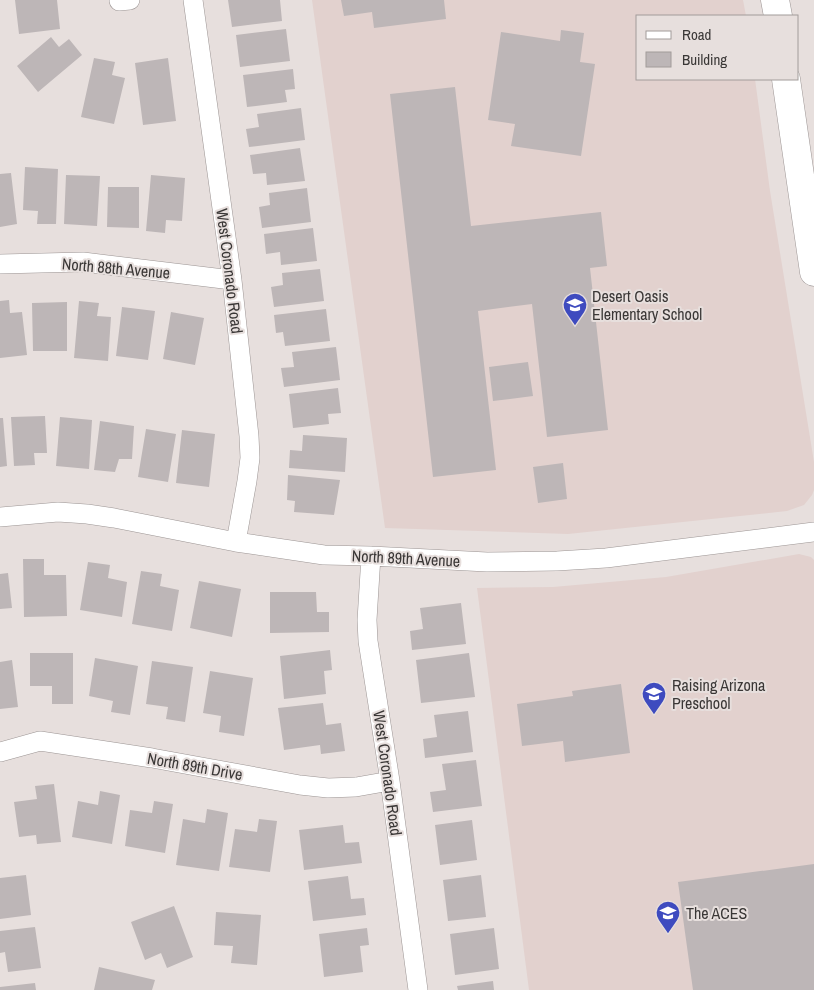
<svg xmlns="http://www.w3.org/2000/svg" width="814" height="990" viewBox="0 0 814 990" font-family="'Archivo Narrow',sans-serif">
  <rect width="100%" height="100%" fill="#e7dfdd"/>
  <path fill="#e2d1ce" d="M312,0h431l3,16h-108v63h117l15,112 44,271v28l-2,5 -8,10 -17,6 -219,23 -183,-6z
    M799,554l12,3 3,3v430h-285l-52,-402 76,-1 113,-10z"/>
  <path fill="#bdb6b7" d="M15,0h42l3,29 -41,5z
    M228,0h52l2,21 -50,6z
    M341,0h103l2,19 -72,9 -2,-16 -28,4z
    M286,29l4,32 -50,6 -4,-32z
    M561,30l23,3 -4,29 15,2 -14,92 -70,-10 4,-22 -27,-4 13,-88 59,9z
    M51,37l8,10 10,-8 13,16 -44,37 -21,-26z
    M94,58l21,4 -3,13 13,3 -11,46 -33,-7z
    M168,58l8,63 -33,4 -8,-62z
    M293,69l2,20 -10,1 2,12 -40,5 -4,-32z
    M455,87l16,139 130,-14 6,54 -17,2 18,162 -61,7 -15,-133 -54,7 18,159 -63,7 -43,-383z
    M301,108l4,32 -56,7 -3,-18 13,-2 -2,-13z
    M300,148l5,33 -38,4 -1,-12 -13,1 -3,-19z
    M25,167l33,2 -2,55h-19l1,-13 -15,-1z
    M11,173l6,51 -17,3v-53z
    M66,175l34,1 -3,50 -33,-2z
    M151,175l34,3 -3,43 -16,-1 -1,13 -19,-2z
    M108,187h31v41l-32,-1z
    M307,188l4,34 -49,6 -3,-21 11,-2 -1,-12z
    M313,228l4,33 -36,4 -1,-13 -14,2 -2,-20z
    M320,269l4,32 -50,6 -3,-20 12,-2 -1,-12z
    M9,300l1,13 12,-1 5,43 -27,3v-57z
    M79,301l20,2 -2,13 14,1 -3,44 -34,-3z
    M67,302v49h-34l-1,-48z
    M122,307l33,4 -7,49 -32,-4z
    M326,309l4,32 -45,5 -2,-14 -7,1 -2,-18z
    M171,312l33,6 -9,47 -32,-6z
    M336,347l4,33 -56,7 -3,-19 13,-1 -2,-15z
    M528,362l5,34 -40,5 -4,-34z
    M338,388l3,25 -13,1 1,10 -36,4 -4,-34z
    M45,416l2,37h-13l1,12 -21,1 -3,-49z
    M60,417l32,3 -3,49 -33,-3z
    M0,418h3l4,48 -7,1z
    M100,421l34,5 -2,33h-13l-4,13 -21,-2z
    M146,429l30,5 -8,48 -30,-5z
    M182,430l33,4 -6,53 -33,-4z
    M303,435l44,3 -2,34 -56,-4 1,-18 12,1z
    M563,463l4,36 -29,4 -5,-36z
    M288,475l52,5 -6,35 -40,-3 1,-11 -8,-1z
    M23,559h21v16h22l1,41 -43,1z
    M88,562l22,3 -2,13 19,4 -5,35 -42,-7z
    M141,571l21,3 -2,12 19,4 -7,41 -40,-7z
    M8,573l4,35 -12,1v-35z
    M199,581l42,8 -9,48 -42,-9z
    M270,592h46l1,20h12v20l-59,1z
    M461,603l5,41 -54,6 -2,-19 13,-2 -3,-21z
    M330,650l2,20 -8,1 2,23 -42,5 -4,-43z
    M30,653h43v51h-21v-18h-22z
    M469,653l6,44 -54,6 -5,-43z
    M95,658l43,8 -8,49 -19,-3 2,-11 -24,-5z
    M12,660l6,47 -18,2v-47z
    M152,661l41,6 -8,55 -19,-3 2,-12 -22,-3z
    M210,671l43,7 -9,58 -25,-4 2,-16 -18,-3z
    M621,684l9,69 -65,9 -2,-21 -41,5 -5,-42 56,-8 -1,-5z
    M323,703l3,22 15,-2 4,28 -24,3 -1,-9 -36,5 -6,-42z
    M468,711l5,41 -48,6 -2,-19 14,-2 -3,-22z
    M476,760l6,46 -49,6 -3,-20 16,-2 -4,-26z
    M54,784l7,58 -24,2 -1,-9 -17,2 -5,-35 23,-3 -2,-13z
    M100,791l20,4 -8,49 -40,-7 6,-36 20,4z
    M154,801l19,3 -8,49 -40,-7 5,-36 22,3z
    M207,809l21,4 -9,58 -43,-6 7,-46 22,4z
    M259,819l18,2 -7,51 -41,-5 6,-38 22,3z
    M472,820l5,40 -37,5 -5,-40z
    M343,825l2,18 14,-1 3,21 -58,7 -5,-40z
    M814,864v126h-121l-15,-108z
    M26,875l5,40 -31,4v-41z
    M481,875l5,42 -38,4 -5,-41z
    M348,876l3,23 13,-1 2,17 -53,6 -5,-40z
    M174,906l19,51 -26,11 -6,-15 -16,7 -14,-38z
    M216,912l45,3 -4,50 -26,-2 2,-17 -19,-1z
    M35,927l6,41 -33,4 -3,-20 -5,1v-22z
    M367,928l2,17 -9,1 3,26 -39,5 -5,-43z
    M494,928l5,41 -44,6 -5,-41z
    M99,967l56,13 -3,10h-58z
    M493,981l1,9h-36l-1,-4z
    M35,983l1,7h-36v-3z"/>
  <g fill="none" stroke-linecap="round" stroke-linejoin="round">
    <defs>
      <path id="minor" d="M193,0l39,280 17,156 1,22 -3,23 -11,61
        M119,1l11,-1
        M0,264l83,-2 149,18
        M0,517l58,-5 29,2 27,4 122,24 88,13 47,1 116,6 70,-1 49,-3 208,-26
        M371,556l-4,64 1,21 22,140 28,209
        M0,752l40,-11 112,17 148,27 28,3 28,-1 34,-6"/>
      <path id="primary" d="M775,0l3,16
        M786,79l28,193"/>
    </defs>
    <use href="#minor" stroke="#9c9594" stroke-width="20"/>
    <use href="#primary" stroke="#9c9594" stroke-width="29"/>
    <use href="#minor" stroke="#fff" stroke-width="19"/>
    <use href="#primary" stroke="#fff" stroke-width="28"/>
  </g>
  <defs>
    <symbol id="school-pin" viewBox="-11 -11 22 30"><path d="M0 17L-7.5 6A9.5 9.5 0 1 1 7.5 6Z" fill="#3e4bbf" stroke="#e7dfdd"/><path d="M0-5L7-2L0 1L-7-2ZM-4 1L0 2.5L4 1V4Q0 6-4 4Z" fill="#fff"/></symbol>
  </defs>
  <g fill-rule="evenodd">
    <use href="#school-pin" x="561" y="291" width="28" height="38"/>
    <use href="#school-pin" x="640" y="680" width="28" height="38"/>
    <use href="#school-pin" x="654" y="899" width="28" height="38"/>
  </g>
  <g text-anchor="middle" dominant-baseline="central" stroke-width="4" stroke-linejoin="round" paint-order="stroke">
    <g font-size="16" fill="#3a3736" stroke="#e7dfdd">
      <text transform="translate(116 268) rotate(5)">North 88th Avenue</text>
      <text transform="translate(230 271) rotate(83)">West Coronado Road</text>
      <text transform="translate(406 558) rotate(3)">North 89th Avenue</text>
      <text transform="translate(195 766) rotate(10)">North 89th Drive</text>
      <text transform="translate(388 773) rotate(82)">West Coronado Road</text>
    </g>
    <g font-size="16" fill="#3a3736" stroke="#e7dfdd" text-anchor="start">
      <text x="592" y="296">Desert Oasis<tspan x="592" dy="18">Elementary School</tspan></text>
      <text x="672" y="685">Raising Arizona<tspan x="672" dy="18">Preschool</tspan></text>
      <text x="686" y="913">The ACES</text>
    </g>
  </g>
  <rect x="636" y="15" width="162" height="65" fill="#e7dfdd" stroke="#a29c9a"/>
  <rect x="646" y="31" width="25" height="8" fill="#ffffff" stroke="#a29c9a"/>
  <text x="682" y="40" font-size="15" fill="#3a3736">Road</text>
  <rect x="646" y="52" width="25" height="15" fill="#bdb6b7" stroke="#a29c9a"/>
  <text x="682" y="65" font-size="15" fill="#3a3736">Building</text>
</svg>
